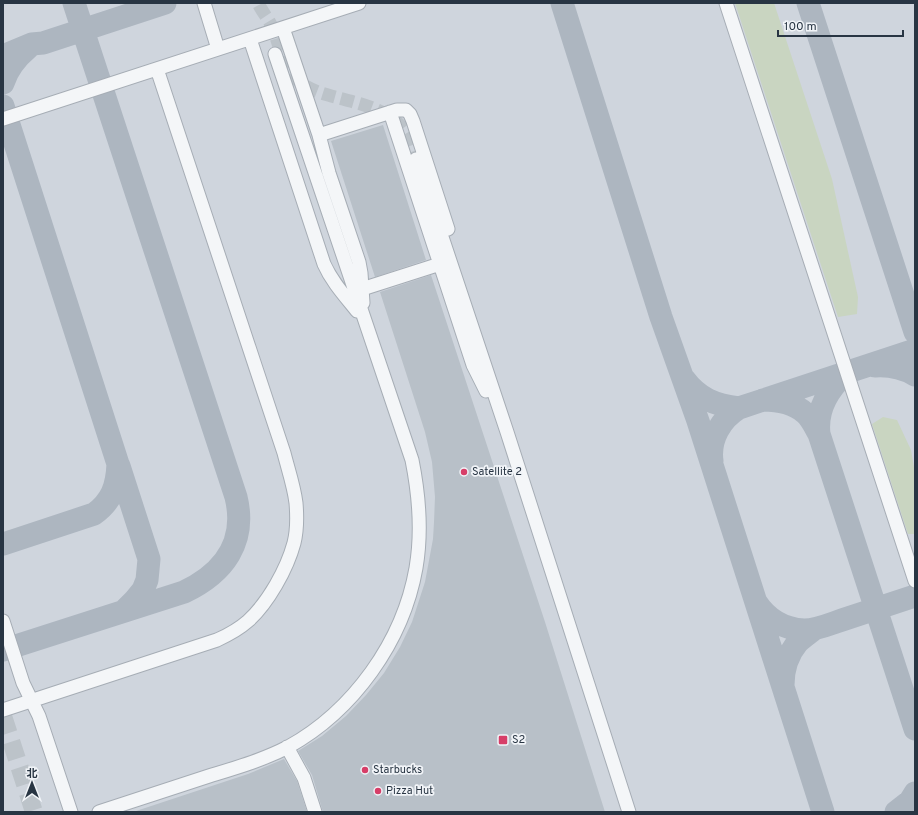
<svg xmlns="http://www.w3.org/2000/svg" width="918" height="815" viewBox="0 0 918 815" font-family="Overpass,'Noto Sans SC',sans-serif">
  <rect width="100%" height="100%" fill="#e1e6ea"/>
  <path fill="#cfd5dd" d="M3,3h912v809h-912z"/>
  <path fill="#c9d5c1" d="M735,3h39l58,176 26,118 -1,17 -19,3z
    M883,417l14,3 14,30 4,23v61h-7l-36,-110z"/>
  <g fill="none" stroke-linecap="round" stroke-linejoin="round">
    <path stroke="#adb6c0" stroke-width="23" d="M562,3l99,314 37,104 125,391
      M808,3l107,329
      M3,56l29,-12 11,-1 122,-40
      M3,83c5,-15 13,-25 25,-35
      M3,106l115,358c-1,22 -6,37 -24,50l-91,30
      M875,366c15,-1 28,2 40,9
      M684,379c15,20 31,26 55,29
      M763,400c14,0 31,3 42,13 6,5 10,14 14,21l96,295
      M819,434c-3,-25 9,-44 26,-60
      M712,461c-3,-22 9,-42 27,-53l176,-58
      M119,466l30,93 -2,21 -4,10 -9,11 -9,9
      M756,602c11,17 28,27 48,28 13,0 26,-6 38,-10 25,-8 49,-16 73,-24
      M3,650l181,-58c40,-19 63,-50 52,-95l-162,-494
      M783,685c0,-15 5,-31 15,-43 4,-4 10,-8 15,-12
      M896,812l14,-11 5,-8"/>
  </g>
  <path fill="#b8c0c8" d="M383,125l43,135 -51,17 -44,-136z
    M431,275l114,347 60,190h-282l-11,-37 -14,-24 24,-15 24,-20 20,-21 18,-22 16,-26 12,-25 13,-40 8,-43 1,-17 1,-25 -3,-35 -7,-30 -45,-140z
    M284,759l13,22 10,31h-171v-1l112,-37z"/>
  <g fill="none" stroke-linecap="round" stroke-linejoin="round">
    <path stroke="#bcc3c9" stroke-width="13" stroke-dasharray="13 6" stroke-linecap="butt" d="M259,5c4,8 11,16 14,24 7,17 9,37 23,50 8,8 21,13 32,16 27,8 63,13 78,38 5,8 7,18 10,26"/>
    <path stroke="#bcc3c9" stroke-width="18" stroke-dasharray="18 9" stroke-linecap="butt" d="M3,716l31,96"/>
    <defs>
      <path id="minor" d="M204,3l14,46
        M726,3l189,578
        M283,28l36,107 10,38 30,89 2,11 2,30
        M250,39l74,225c8,18 21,32 33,47
        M390,112l83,253 13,26
        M3,119l356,-116
        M319,135l78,-25h9l4,4 3,7 35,108
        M416,159l91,273 122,380
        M362,289l78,-25
        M3,621l20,62 16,33 32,96
        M3,710l214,-70c11,-5 22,-11 31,-19 20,-18 39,-52 46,-78 3,-12 3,-28 2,-40 -2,-17 -8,-34 -12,-50l-127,-384
        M287,747l17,31 11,34
        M99,812c37,-12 73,-24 110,-36 26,-8 54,-16 79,-29 65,-36 115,-105 128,-179 6,-35 3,-73 -4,-108l-137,-406"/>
    </defs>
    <use href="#minor" stroke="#a6adb5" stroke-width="15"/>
    <use href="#minor" stroke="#f4f6f8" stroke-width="13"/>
  </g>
  <g fill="#d73e68" stroke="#f1f4f8" stroke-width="1.5">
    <circle cx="464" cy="472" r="4"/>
    <rect x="498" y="735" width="10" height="10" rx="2"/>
    <circle cx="365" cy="770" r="4"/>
    <circle cx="378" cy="791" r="4"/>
  </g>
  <g text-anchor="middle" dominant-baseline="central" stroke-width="3.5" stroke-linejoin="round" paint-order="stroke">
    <g font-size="11" fill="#283543" stroke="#f1f4f8" text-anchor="start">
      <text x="472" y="472">Satellite 2</text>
      <text x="512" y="740">S2</text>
      <text x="373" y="770">Starbucks</text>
      <text x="386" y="791">Pizza Hut</text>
    </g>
  </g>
  <rect width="918" height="815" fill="none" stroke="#283543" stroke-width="8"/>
  <g transform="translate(32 783)" stroke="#f1f4f8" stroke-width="3" paint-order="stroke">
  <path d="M0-3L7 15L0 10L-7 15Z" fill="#283543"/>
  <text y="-6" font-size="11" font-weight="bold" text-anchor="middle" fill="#283543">北</text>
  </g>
  <path d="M778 30v6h125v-6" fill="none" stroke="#283543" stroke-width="2"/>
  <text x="784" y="30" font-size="12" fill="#283543" stroke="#f1f4f8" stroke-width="3" paint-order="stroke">100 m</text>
</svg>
